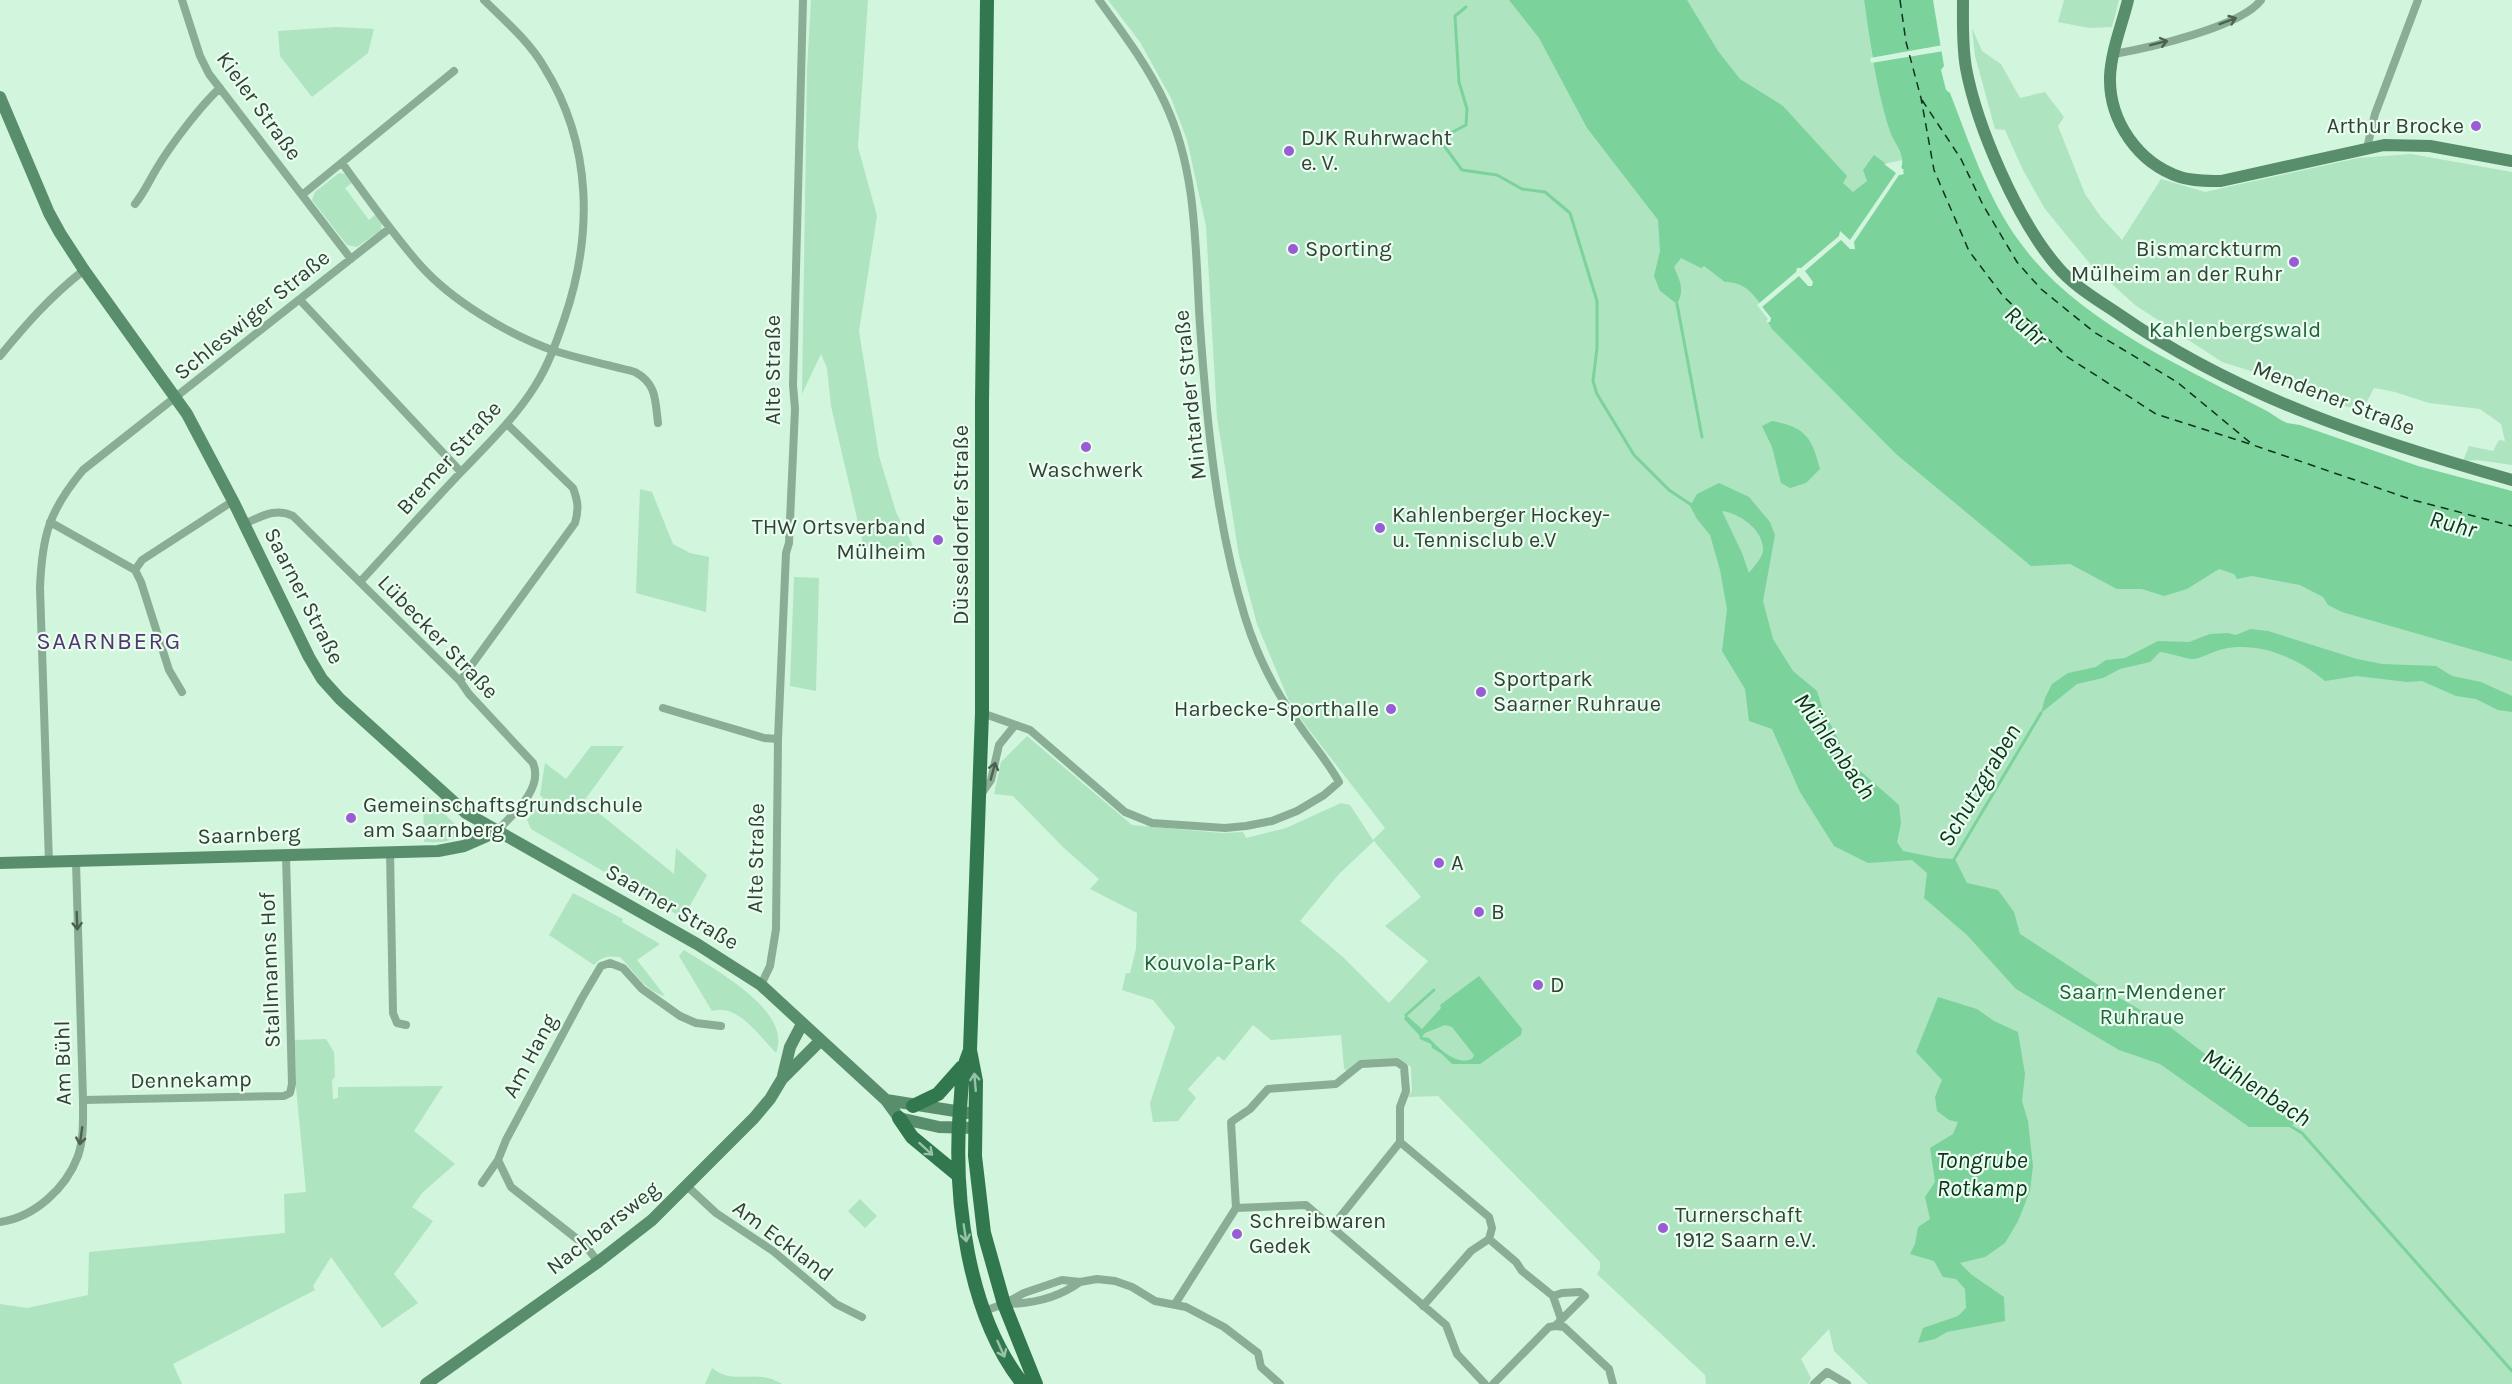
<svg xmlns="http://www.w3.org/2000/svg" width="2512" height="1384" viewBox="0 0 2512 1384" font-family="Karla,sans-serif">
  <rect width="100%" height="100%" fill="#d2f5dd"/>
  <path fill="#afe4c0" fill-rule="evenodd" d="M811,0h57l-10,147 19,69 -18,115 20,125 17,56 21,42 -52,-1 -34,-147 -4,-38 -6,-14 -19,40 5,-324z
    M1108,0h756l8,55 19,78 12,27 -15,3 -38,64 662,363v794h-644l-34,-33 -5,-22 -28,30 10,19 -3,6h-102l-1,-9 -108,-101 3,-5v-7l-162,-166 -30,1 4,-6 -1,-24 -12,-9 -39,3 -13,11 -3,-4 -3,-33 -70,5 -18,-15 -29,36 -6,-5 -30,33 8,9 -18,23 -25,1 -3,-19 25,-76 -22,-27 -31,-10 4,-17h4l6,-24 1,-36 -47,-24 9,-10 -35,-31 -51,-52 -19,-2 7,-32 26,-26 105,89 90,8 21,-1 3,6 40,-10 55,-25 9,2 23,35 12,-12 -79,-102 -17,-25 -32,-77 -18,-68 -22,-139 -11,-191 -19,-86 -16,-42 -31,-56zM1374,841l47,56 -36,29 43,35 -39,42 -46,-46 -43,-36 39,-47z
    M2064,0h55l-7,27 -23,1 -31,-6z
    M336,27l38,2 -6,24 -56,44 -32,-41 -2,-25z
    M1972,28l10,23 19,13 19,34 25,-6 19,25 -6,9 27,68 16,23 21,23 39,-61 44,13 153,-34 53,-4 101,18v293l-35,-5 -14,1 6,-15 24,5 6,-11 6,1 -4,-17 -21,-15 -51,-6 -34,-11 -21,-4 -12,23 -31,-9 -3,-7 -106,-33 -87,-57 -44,-40 -46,-56 -22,-39 -18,-40 -10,-1 -20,-73z
    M339,173l7,1 6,9 -7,5 24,32 7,-6 6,9 -1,7 -24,17 -10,-2 -35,-45 3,-8z
    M640,489l12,3 21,52 17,9 19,4 -3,55 -70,-19z
    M794,577l25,1 -3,113 -26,-5z
    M591,746h33l-40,55 90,73 2,-26 31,27 -24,43 -152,-89 -4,-9 17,-21 -4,-4 5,-32 21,16z
    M423,793l32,31c7,21 -17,18 -31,18z
    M573,893l50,26 -1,3 38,22 -23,16 28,36c-19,-4 -32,-26 -45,-39 -11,-1 -18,-1 -26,8l-45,-30z
    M684,950c29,19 109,60 92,103 -16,-16 -38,-50 -64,-42l-33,-55z
    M326,1039l8,13 1,25 -3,3 1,19 5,-1v-11l105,-1 -29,45 41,33 -33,29 -10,14 21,14 -39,53 24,29 -36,25 -51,-71 -18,29 2,4 -142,74 9,20h-182v-80l27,4 61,-13 1,-43 196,-19 -1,-39 22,-2 -10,-105 -1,-47z
    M860,1199l17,17 -12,12 -17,-17z
    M712,1368c18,15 36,5 56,10 5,1 10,4 14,6h-77z"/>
  <path fill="#7bd29b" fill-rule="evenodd" d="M1509,0h178l31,51 22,28 43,27 64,70 -4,7 10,9 14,-11 -4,-11 11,-15 27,20 3,-5 -3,-2c5,-11 -6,-24 -10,-34 -14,-40 -21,-93 -27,-134h69l11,66 -3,4 5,20 4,3c19,49 37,104 69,148 57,80 163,125 248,170 7,4 13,9 20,12l13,2 118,41 94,25v170l-170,-49 -14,-7 -5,-8 -23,-12 -48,-9 -15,3 -3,-5 -15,-5 -32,20 -23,7 -22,-7h-25l-47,-25 -39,2 -135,-112 -124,-125 -4,-7 3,-4c-13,-16 -22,-37 -46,-36l-21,-16 -3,2 -20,-10 -7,9c6,14 11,23 3,37l-17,-13 -6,-15 6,-25 -2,-31 -71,-92 -48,-90z
    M1772,421c33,6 40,16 48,48l-14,14 -16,5 -9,-5 -9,-36 -10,-21z
    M1719,483l30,14 21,25 5,13 -12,66 10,38 20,32 24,20 5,16 27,54 50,44 2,18 -4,19 6,9 35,7 17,1 12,24 31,7 16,22 6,22 86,56 64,37 125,96 -6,4h-40l-89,-63 -41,-14 -103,-61 -49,-54 -43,-37 3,-25 -15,-13 -44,3 -34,-17 -34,-54 -28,-63 -23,-8 -4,-32 -23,-38 5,-42 -7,-39 -10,-35 -13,-16 -7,-13 7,-12zM1722,511c16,2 40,17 41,37 1,9 -9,18 -14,25l-7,-20z
    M2250,629l18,2 89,28 25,5 54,2 16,10 29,6 31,14v16l-14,-2 -22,-11 -20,-3 -34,-15 -15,1 -50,-6 -32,5c-27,-23 -66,-40 -102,-32 -10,2 -22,10 -31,10 -9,-1 -22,-6 -32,-7l-10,10 -30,7 -17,9 -26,6 -36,29 4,-15 7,-14 16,-11 28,-6 10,-7 19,-2 33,-17 31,1 21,-8 18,-1 8,2z
    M1479,976l43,53 -1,6 -41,29h-28l-10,-10 -10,-6 -1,-4 -11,-5 -1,-4 -15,-16 2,-4 16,14 19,-21 -1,-3zM1445,1025l7,2 22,28 -1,3c-14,10 -35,-10 -44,-20l-7,-1 3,-4z
    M1938,997l39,12 17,12 24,11 7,42 -3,27 6,20 5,45 -3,25 -12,30 -13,22 -20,14 -25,6 12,12 32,22 1,24 -58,11 -12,7 -17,4 5,-15 35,-12 8,-8 -1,-19 -9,-10 -13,-2 -9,-16 -24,-7 5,-10 3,-17 12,-8 -5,-22 10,-15 -5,-34 23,-14 5,-12 -9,-2 -12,-9 -2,-14 7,-17 -26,-28z"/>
  <path fill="#d2f5dd" d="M1943,45l1,6 -73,12 -1,-5z
    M1888,163l13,9 -3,-3 2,-5 4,10 -5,1 -45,67 1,7h-5l-9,-9 -36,31 8,11 -1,4h-4l-9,-10 -37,31 9,11 -1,4h-4l2,-3 -11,-14 39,-33 1,-4h4l38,-32 1,-5 10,9 46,-67 -12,-9z"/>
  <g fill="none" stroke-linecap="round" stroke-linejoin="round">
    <path stroke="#7bd29b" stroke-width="3" d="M1466,7l-11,9 4,66 8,27 -1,16 -27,14 23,31 35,5 25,14 23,3 25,21 27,88v47l-4,33 4,13 37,61 35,35 24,16
      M1677,304l25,133
      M1953,861l88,-148
      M1406,1015l28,-25
      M2287,1124l15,9 210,238"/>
    <path stroke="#0d331e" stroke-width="1.5" stroke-dasharray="8 6" stroke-linecap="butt" d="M1900,0l6,42 15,56 13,72 35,81 34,45 63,60 90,58 97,31 160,55 99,26
      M1922,100l39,59 22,46 34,57 24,27 53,43 83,50 75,62"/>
    <path stroke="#8aad95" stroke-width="8" d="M182,0l18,56 9,18 142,185
      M2114,54c34,-6 127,-27 147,-54
      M2367,148l8,-34 43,-114
      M342,163c25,34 50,70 78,102 32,36 89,70 135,86 26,8 53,14 80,21 22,12 20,28 23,51
      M302,195l152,-124
      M135,204c9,-11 14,-23 22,-36 13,-22 44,-63 63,-80
      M300,300l161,172
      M0,356c27,-33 50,-59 84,-86
      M50,522l85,48 7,-10 91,-59
      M244,524c17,-7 31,-17 49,-8l167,165 9,13 64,69c11,26 -21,52 -37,69
      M135,570l6,12 28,88 13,22
      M360,582c34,-37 67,-74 101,-110 26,-27 54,-54 74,-86 13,-20 21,-43 29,-66 29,-84 29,-175 -20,-253 -15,-26 -39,-46 -60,-67
      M460,681l115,-158c4,-14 3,-22 -2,-35l-66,-64
      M663,708l101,30 14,1
      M982,713l48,17 95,82 27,11 73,5 21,-2 26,-5 25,-10 27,-16 15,-13c-11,-20 -26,-37 -39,-56 -24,-33 -43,-70 -55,-109 -29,-94 -38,-194 -45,-291 -5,-75 -2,-153 -35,-223 -17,-37 -42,-70 -66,-103
      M980,796l11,-16 8,-35 16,-20
      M390,852l3,161 4,10 9,2
      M49,863l-9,-275c2,-53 9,-77 43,-118l307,-242
      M761,985l9,-19 6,-37 2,-190 8,-186 3,-10 6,-134 -2,-24 10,-385
      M83,1100l201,-4 6,-3 2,-9 -6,-230
      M498,1160l13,27 75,59 12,16
      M482,1183l16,-23 8,-20 76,-142 19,-32 9,-3 13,5 19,21 38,27 16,7 25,3
      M687,1186l29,27 57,38 63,53 26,13
      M1236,1208l70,-3 140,120 11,29 28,30
      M0,1222c35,-5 66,-34 78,-66 6,-18 5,-37 5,-56l-7,-238
      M1332,1227l68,-85
      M1005,1304c27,0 53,-6 75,-22
      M1175,1304l61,-96 -5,-86 19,-13 18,-20 68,-5 25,-20 36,-2 7,5 2,24 -6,16v35l89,75 3,11 -3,11 27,23 6,9 31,25 8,23
      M1423,1306l48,-55 18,-12
      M984,1311l20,-7 20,-11 38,-13 18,2 17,-3 18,2 17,6 23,14 31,6 38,20 34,26 3,14 19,17
      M1555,1326l9,1 45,42 4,15
      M1493,1384l56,-57 6,-1 30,-30 -5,-4 -18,1 -9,3
      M1814,1384l13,-12 20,12"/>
    <path stroke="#598e6c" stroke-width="12" d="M1963,0c0,23 -1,45 3,68 11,59 51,151 90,197 17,21 42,35 64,50 119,83 255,126 392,165
      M2128,0c-6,25 -17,51 -18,77 -1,44 28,86 70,100 13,4 27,4 41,4l163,-36 46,1 82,15
      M0,97l49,116 11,20 24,37 103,144 46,87 76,156 13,22 18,20 126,114 231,131 64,41 125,115 13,18 40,9 36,1
      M0,863l438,-12 26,-5 32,-14
      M783,1076l7,-29 12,-23
      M886,1100l82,13
      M426,1384l172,-122 54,-42 102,-102 16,-19 12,-20 38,-38"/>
    <path stroke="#31784e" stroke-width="14" d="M987,0l-5,403v310l-12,337 6,31 -1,75 9,77 20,71 32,80
      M970,1050c-9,20 -8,37 -10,58 -7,88 7,206 63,276
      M913,1106l25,-12 24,-27
      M899,1118l13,19 46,38"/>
  </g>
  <defs><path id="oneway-shaft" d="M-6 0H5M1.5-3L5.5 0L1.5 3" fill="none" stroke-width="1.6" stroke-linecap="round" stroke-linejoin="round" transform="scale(1.5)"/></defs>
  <g stroke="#4d6153">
    <use href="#oneway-shaft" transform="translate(2228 21) rotate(-20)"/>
    <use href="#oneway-shaft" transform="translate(2159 43) rotate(-14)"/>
    <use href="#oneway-shaft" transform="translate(993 771) rotate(-75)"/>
    <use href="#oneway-shaft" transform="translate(77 921) rotate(88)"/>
    <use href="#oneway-shaft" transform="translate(81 1136) rotate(98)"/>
  </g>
  <g stroke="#96c2a7">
    <use href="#oneway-shaft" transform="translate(975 1082) rotate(-95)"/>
    <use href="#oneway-shaft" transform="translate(926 1149) rotate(42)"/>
    <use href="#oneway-shaft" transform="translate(965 1233) rotate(81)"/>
    <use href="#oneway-shaft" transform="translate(1001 1349) rotate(66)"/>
  </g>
  <g fill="#995cd4" stroke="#e9feef" stroke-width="2">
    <circle cx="2476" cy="126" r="6"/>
    <circle cx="1289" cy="151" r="6"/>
    <circle cx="1293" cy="249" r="6"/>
    <circle cx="2294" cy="262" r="6"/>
    <circle cx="1086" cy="447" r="6"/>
    <circle cx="1380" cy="528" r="6"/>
    <circle cx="938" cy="540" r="6"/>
    <circle cx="1481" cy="692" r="6"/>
    <circle cx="1391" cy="709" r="6"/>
    <circle cx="351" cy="818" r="6"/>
    <circle cx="1439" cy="863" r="6"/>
    <circle cx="1479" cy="912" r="6"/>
    <circle cx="1538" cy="985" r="6"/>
    <circle cx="1663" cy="1228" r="6"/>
    <circle cx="1237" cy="1234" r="6"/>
  </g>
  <g text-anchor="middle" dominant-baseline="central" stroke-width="4.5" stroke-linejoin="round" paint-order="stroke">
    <g font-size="22" fill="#334037" stroke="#e9feef">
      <text transform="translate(259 106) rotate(54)">Kieler Straße</text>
      <text transform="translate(252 315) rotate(-39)">Schleswiger Straße</text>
      <text transform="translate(773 370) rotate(-90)">Alte Straße</text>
      <text transform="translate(1190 395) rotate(-96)">Mintarder Straße</text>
      <text transform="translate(2334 398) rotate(21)">Mendener Straße</text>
      <text transform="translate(449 458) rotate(-48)">Bremer Straße</text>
      <text transform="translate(961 525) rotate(-90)">Düsseldorfer Straße</text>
      <text transform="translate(304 596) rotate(63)">Saarner Straße</text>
      <text transform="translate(438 637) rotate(46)">Lübecker Straße</text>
      <text transform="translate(249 835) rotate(-2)">Saarnberg</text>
      <text transform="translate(756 858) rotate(-89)">Alte Straße</text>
      <text transform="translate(672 907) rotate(30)">Saarner Straße</text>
      <text transform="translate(270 970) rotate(-92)">Stallmanns Hof</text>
      <text transform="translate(530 1056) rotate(-62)">Am Hang</text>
      <text transform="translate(63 1063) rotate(-91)">Am Bühl</text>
      <text transform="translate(191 1080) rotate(-1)">Dennekamp</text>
      <text transform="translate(603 1228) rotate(-38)">Nachbarsweg</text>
      <text transform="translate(783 1241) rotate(37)">Am Eckland</text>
    </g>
    <g font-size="22" fill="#334037" stroke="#e9feef" text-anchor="start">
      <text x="2464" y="126" text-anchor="end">Arthur Brocke</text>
      <text x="1301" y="138">DJK Ruhrwacht<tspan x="1301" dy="25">e. V.</tspan></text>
      <text x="1305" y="249">Sporting</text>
      <text x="2282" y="249" text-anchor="end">Bismarckturm<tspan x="2282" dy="25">Mülheim an der Ruhr</tspan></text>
      <text x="1086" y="470" text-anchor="middle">Waschwerk</text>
      <text x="1392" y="515">Kahlenberger Hockey-<tspan x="1392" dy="25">u. Tennisclub e.V</tspan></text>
      <text x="926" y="527" text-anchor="end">THW Ortsverband<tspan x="926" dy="25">Mülheim</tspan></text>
      <text x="1493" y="679">Sportpark<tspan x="1493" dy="25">Saarner Ruhraue</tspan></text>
      <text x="1379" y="709" text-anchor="end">Harbecke-Sporthalle</text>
      <text x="363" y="805">Gemeinschaftsgrundschule<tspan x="363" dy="25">am Saarnberg</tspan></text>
      <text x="1451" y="863">A</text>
      <text x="1491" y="912">B</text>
      <text x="1550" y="985">D</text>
      <text x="1675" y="1215">Turnerschaft<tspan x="1675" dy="25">1912 Saarn e.V.</tspan></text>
      <text x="1249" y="1221">Schreibwaren<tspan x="1249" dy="25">Gedek</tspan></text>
    </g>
    <g font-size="22" fill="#24613e" stroke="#e9feef">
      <text x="2235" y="330">Kahlenbergswald</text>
      <text x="1210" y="963">Kouvola-Park</text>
      <text x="2142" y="992">Saarn-Mendener<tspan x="2142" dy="25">Ruhraue</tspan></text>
    </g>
    <g font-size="24" font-style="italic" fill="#0d331e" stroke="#e9feef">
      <text transform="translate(2026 326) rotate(42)">Ruhr</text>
      <text transform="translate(2453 524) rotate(15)">Ruhr</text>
      <text transform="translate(1835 746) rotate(55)">Mühlenbach</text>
      <text transform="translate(1979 785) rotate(-59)">Schutzgraben</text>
      <text transform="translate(2257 1087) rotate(33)">Mühlenbach</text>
      <text x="1982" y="1160">Tongrube<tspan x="1982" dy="28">Rotkamp</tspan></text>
    </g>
    <g font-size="24" letter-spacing="1.5" fill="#533671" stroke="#e9feef">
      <text x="109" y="641">SAARNBERG</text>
    </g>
  </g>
</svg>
